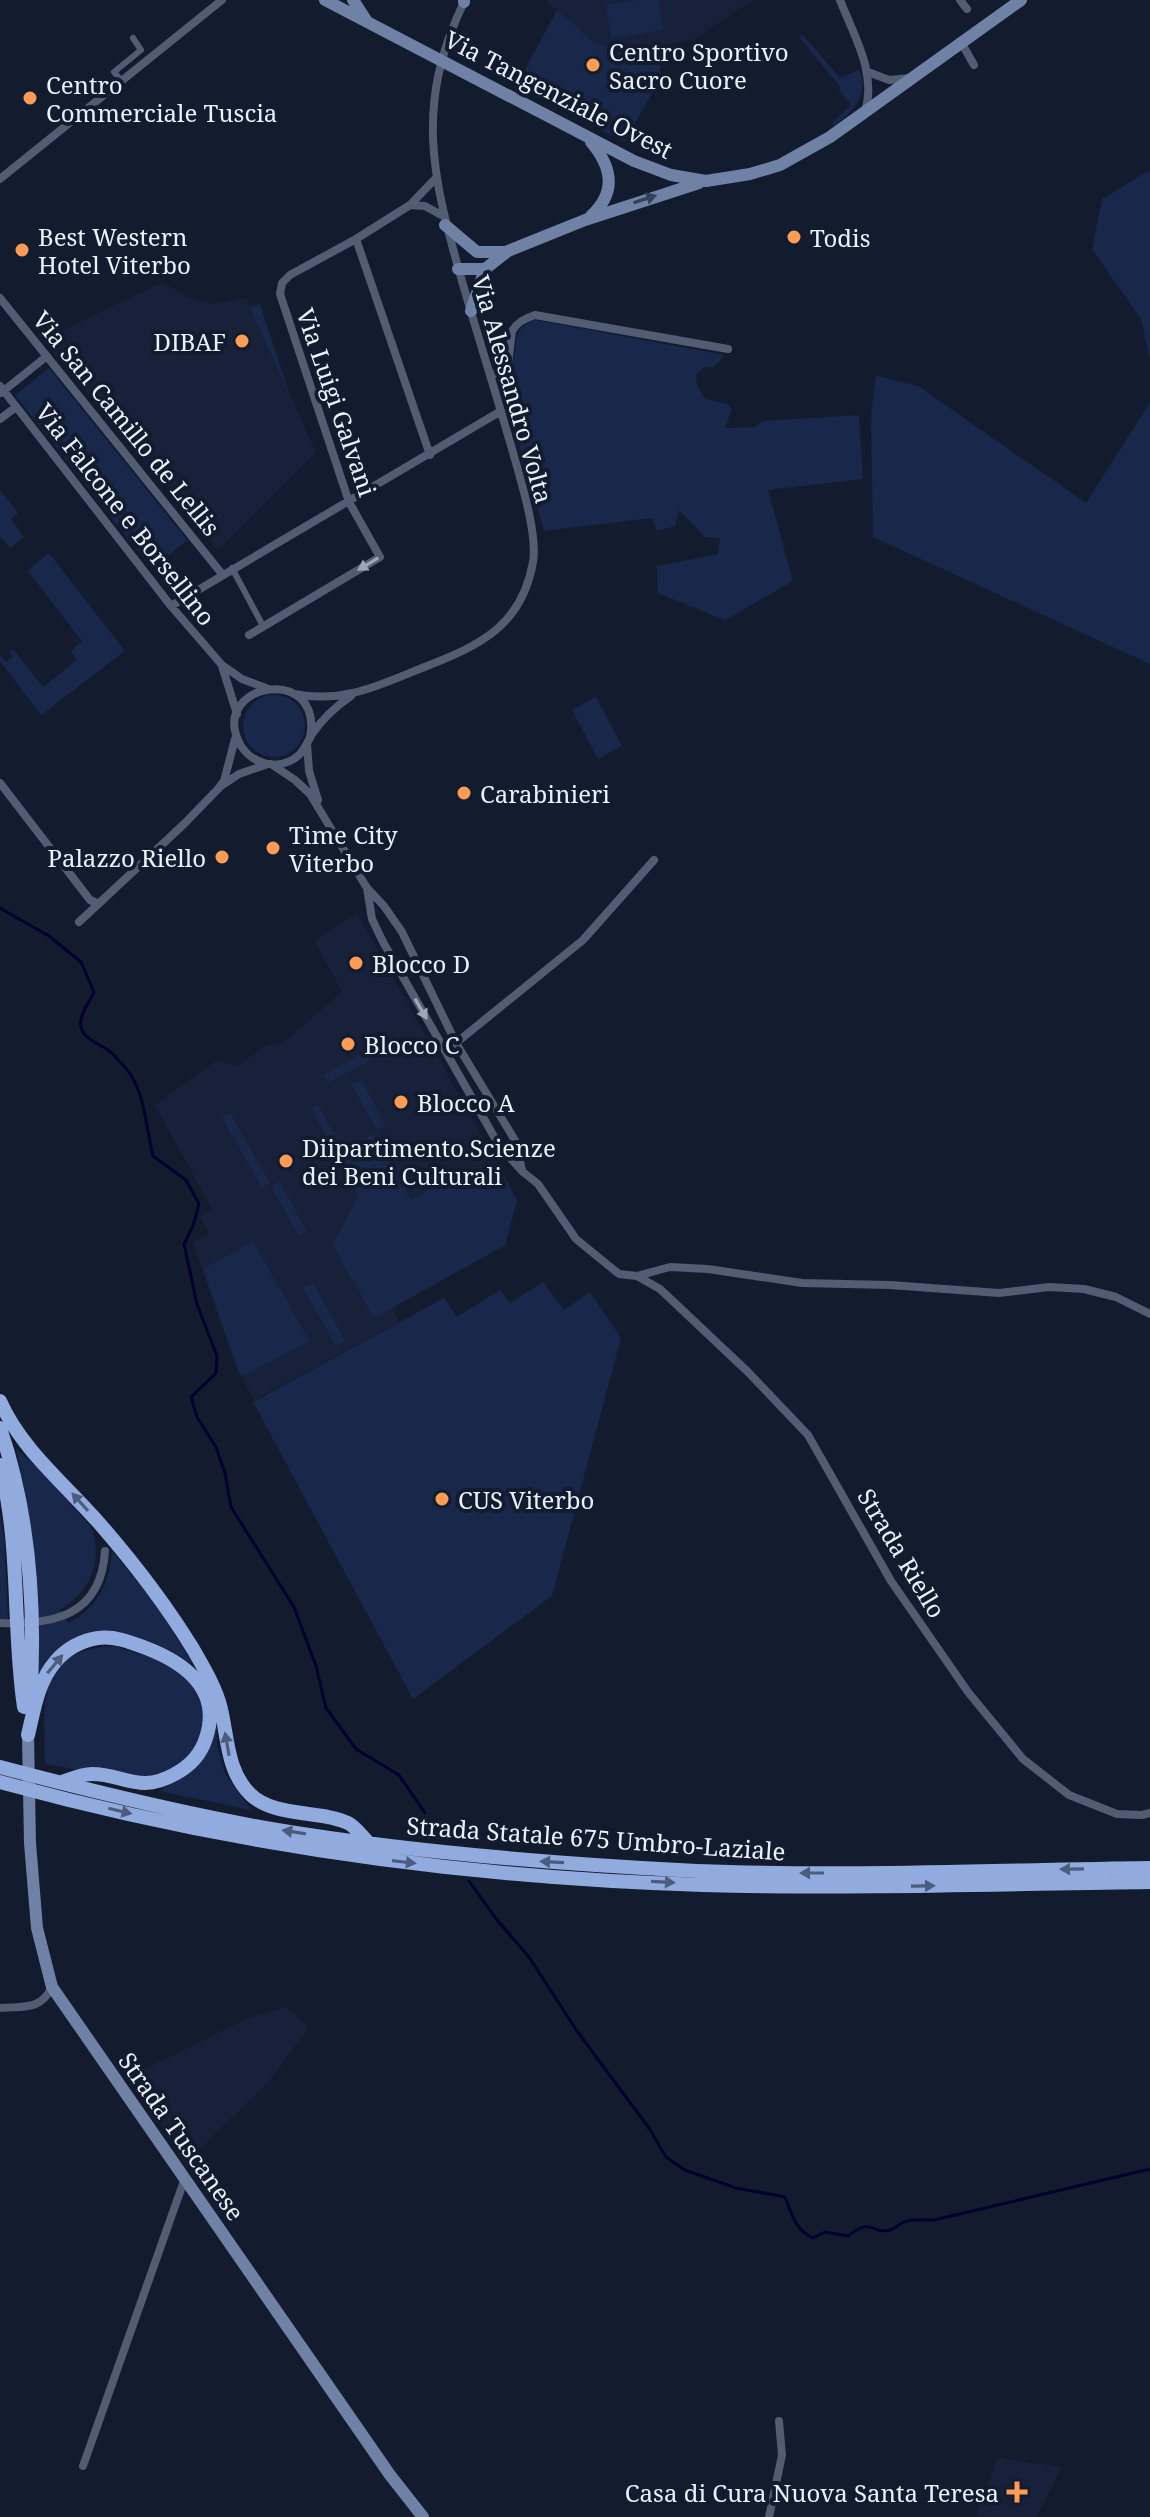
<svg xmlns="http://www.w3.org/2000/svg" width="1150" height="2517" viewBox="0 0 1150 2517" font-family="'Noto Serif',serif">
  <rect width="100%" height="100%" fill="#131c2e"/>
  <path fill="#17223a" d="M545,0h208l-60,40 -73,12 -26,-10z
    M163,282l23,15 27,7 33,-7 70,155 -98,98 -175,-210z
    M357,913l160,286 -11,46 -114,63 7,14 -145,78 -17,-30 -44,-127 16,-9 -9,-18 12,-7 -57,-104 61,-44 21,5 30,-21h10l12,-7 53,-47 -28,-50z
    M286,2007l23,20 -40,55 -82,79 -59,-84 119,-58z
    M997,2458l65,9 -25,50h-61z"/>
  <path fill="#19274a" d="M637,0h21l5,30 -52,8 -5,-33z
    M557,10l37,32 26,10 37,-6 4,32 -37,64 -108,-56z
    M802,34l38,44 19,-8c11,25 -6,42 -26,56l-1,-3 19,-18 -12,-15 2,-2 -42,-51z
    M1150,170v190l-9,-41 -49,-70 10,-50z
    M260,304l33,101h1l-44,-98z
    M535,320l190,35 -11,12h-9l-9,7 1,11 8,14 22,5 5,5 -7,19 29,-1 10,-6 95,-6 4,64 -95,11 25,91 -68,39 -67,-27 -1,-27 61,-12 2,-16 -15,-1 -26,-27 -4,16 -18,5 -5,-13 -108,13 -42,-147c3,-6 9,-12 10,-19 7,-20 -2,-37 23,-45z
    M49,368l138,172 -35,29 -137,-174z
    M876,376l42,10 168,117 64,-101v262l-277,-127 -2,-122z
    M0,490l18,23 -7,6 13,18 -14,11 -10,-12z
    M49,553l76,98 -84,64 -41,-54v-6l6,7 7,-5 -4,-5 4,-3 30,38 34,-27 -6,-9 11,-10 -55,-71z
    M243 726a31 31 0 1 1 62 0a31 31 0 1 1-62 0Z
    M596,697l26,49 -24,13 -26,-49z
    M392,1037l5,8 -69,38 -4,-8z
    M361,1080l25,45 -9,5 -25,-45z
    M318,1105l25,45 30,-16 38,66 52,-29 10,17 4,-2 2,3 24,-13 14,24 -12,45 -131,73 -41,-73 26,-50 -48,-86z
    M230,1113l40,70 -8,5 -40,-71z
    M279,1181l28,50 -8,5 -28,-50z
    M253,1241l56,100 -68,36 -38,-108z
    M543,1282l21,28 26,-18 31,46 -69,258 -139,103 -160,-297 191,-104 13,19 43,-27 10,13z
    M313,1283l32,58 -9,5 -33,-58z
    M16,1449l20,17 55,61c13,32 -1,66 -31,82l8,14c29,-14 42,-40 44,-72l47,57 33,55 -85,-30 -70,42c-2,-79 -2,-149 -21,-226z
    M0,1516l4,22 4,81h-8z
    M114,1646c23,8 57,13 74,32 39,44 1,98 -51,101 -22,1 -66,-12 -92,-15 -1,-60 -10,-114 69,-118z
    M214,1725h3v20l8,29 26,36 -92,-19 27,-15 14,-14z"/>
  <g fill="none" stroke-linecap="round" stroke-linejoin="round">
    <path stroke="#00012c" stroke-width="3" d="M0,908l49,28 32,26 13,30c-5,12 -19,27 -11,40 5,9 17,12 25,18 5,3 9,9 13,13 25,24 24,62 32,93l33,24 13,24 -6,22 -9,18 13,60 20,52 -1,17 -25,24 6,20 19,30 9,26 6,34 63,100 22,59 10,42 30,41 43,26 26,38
      M469,1881l28,39 32,37 48,74 72,97 17,29 19,13 51,18 49,9c7,17 10,33 28,41l12,-6 23,4c25,-20 23,-1 42,-6 6,-2 11,-8 17,-9 9,-2 19,-1 27,-1l216,-51"/>
    <path stroke="#525d73" stroke-width="6" d="M121,80l-7,-8 27,-22 -8,-12
      M232,568l31,58"/>
    <path stroke="#525d73" stroke-width="8" d="M840,0c14,36 37,73 25,112
      M960,0l7,9
      M961,42l13,23
      M868,72l21,8 21,-2
      M0,179l222,-179
      M410,205l15,1 18,10
      M356,239l74,216
      M0,298l222,276
      M491,376l17,-12 4,-33c5,-9 13,-13 23,-16l193,34
      M0,386l171,220 51,59 20,14 24,9
      M1,393l46,-37
      M0,419l16,-12
      M171,606l330,-195
      M249,635l131,-78 -31,-55 -69,-208 2,-11 8,-8 66,-36 54,-34 26,-27
      M222,666l15,48
      M294,694c51,10 87,-10 133,-28 54,-21 95,-41 106,-104 5,-28 -13,-84 -21,-113 -16,-56 -34,-112 -50,-168 -30,-105 -48,-177 3,-281
      M310,738c14,-74 -97,-56 -72,2 10,24 41,33 61,15 6,-6 9,-14 13,-21 11,-16 23,-27 39,-38
      M307,744l2,27 9,29
      M271,764l24,16 15,14 57,94 17,18 18,26 54,111 60,99 6,28
      M0,783l90,117 7,3
      M221,786l18,-12 29,-10
      M367,888l5,31 11,23 117,205 23,25 15,12 38,55 43,35 18,2 23,13 88,83 60,63 83,146 77,111 55,67 46,36 48,19 25,1 8,-2
      M79,922l105,-98 34,-35 6,-8 11,-42
      M456,1043l127,-103 71,-80
      M637,1276l33,-9 38,2 94,14 88,2 109,8 50,-6 35,2 32,8 34,17
      M0,1623c55,2 101,-8 105,-72
      M0,2008c24,-2 40,3 52,-21
      M83,2466l102,-288
      M769,2517l13,-62 -3,-34"/>
    <path stroke="#7081a6" stroke-width="12" d="M325,0l309,161 37,14 35,6 44,-7 30,-9 50,-28 191,-137
      M353,0l13,20
      M464,2v-2
      M591,142c21,25 26,50 0,74
      M445,225l32,27h28
      M458,269h27
      M471,311l14,-42 23,-18 77,-31 114,-37
      M28,1735l2,108 7,85 15,59 338,488 33,42"/>
    <path stroke="#92abdf" stroke-width="14" d="M0,1401c21,48 65,83 99,122 34,39 67,82 94,126 11,19 23,39 28,60 7,30 6,62 29,85 24,24 71,16 98,29 8,4 15,15 22,21
      M0,1428c30,87 36,183 30,275
      M0,1465c21,79 12,161 24,242
      M28,1735c6,-25 10,-54 28,-74 10,-12 26,-21 42,-23 17,-2 32,4 48,10 39,15 76,42 60,90 -5,16 -16,28 -31,36 -35,20 -52,0 -83,0 -10,0 -21,5 -30,8
      M0,1767c91,24 184,47 277,63 139,23 280,34 420,41 151,6 302,-1 453,-3
      M0,1782c229,63 466,96 703,103 149,4 298,-1 447,-3"/>
  </g>
  <defs><path id="oneway-solid" d="M-6-.8H1V-3.2L6.5 0L1 3.2V.8H-6Z" transform="scale(2)"/></defs>
  <use fill="#343f58" href="#oneway-solid" transform="translate(645 199) rotate(-18)"/>
  <g fill="#9ea7b8">
    <use href="#oneway-solid" transform="translate(368 564) rotate(149)"/>
    <use href="#oneway-solid" transform="translate(421 1009) rotate(60)"/>
  </g>
  <g fill="#4c5c7e">
    <use href="#oneway-solid" transform="translate(80 1502) rotate(-132)"/>
    <use href="#oneway-solid" transform="translate(55 1664) rotate(-50)"/>
    <use href="#oneway-solid" transform="translate(227 1744) rotate(-100)"/>
    <use href="#oneway-solid" transform="translate(120 1811) rotate(13)"/>
    <use href="#oneway-solid" transform="translate(294 1832) rotate(-171)"/>
    <use href="#oneway-solid" transform="translate(404 1862) rotate(7)"/>
    <use href="#oneway-solid" transform="translate(552 1862) rotate(-177)"/>
    <use href="#oneway-solid" transform="translate(1072 1869) rotate(179)"/>
    <use href="#oneway-solid" transform="translate(812 1873) rotate(180)"/>
    <use href="#oneway-solid" transform="translate(663 1882) rotate(3)"/>
    <use href="#oneway-solid" transform="translate(923 1886) rotate(-1)"/>
  </g>
  <g fill="#fd9c55" stroke="#131c2e" stroke-width="3">
    <circle cx="593" cy="65" r="8"/>
    <circle cx="30" cy="98" r="8"/>
    <circle cx="794" cy="237" r="8"/>
    <circle cx="22" cy="250" r="8"/>
    <circle cx="242" cy="341" r="8"/>
    <circle cx="464" cy="793" r="8"/>
    <circle cx="273" cy="848" r="8"/>
    <circle cx="222" cy="857" r="8"/>
    <circle cx="356" cy="963" r="8"/>
    <circle cx="348" cy="1044" r="8"/>
    <circle cx="401" cy="1102" r="8"/>
    <circle cx="286" cy="1161" r="8"/>
    <circle cx="442" cy="1499" r="8"/>
    <path d="M1013 2480h8v8h8v8h-8v8h-8v-8h-8v-8h8z"/>
  </g>
  <g text-anchor="middle" dominant-baseline="central" stroke-width="8" stroke-linejoin="round" paint-order="stroke">
    <g font-size="24" fill="#eaf1fe" stroke="#131c2e" text-anchor="start">
      <text x="609" y="51">Centro Sportivo<tspan x="609" dy="28">Sacro Cuore</tspan></text>
      <text x="46" y="84">Centro<tspan x="46" dy="28">Commerciale Tuscia</tspan></text>
      <text x="38" y="236">Best Western<tspan x="38" dy="28">Hotel Viterbo</tspan></text>
      <text x="810" y="237">Todis</text>
      <text x="226" y="341" text-anchor="end">DIBAF</text>
      <text x="480" y="793">Carabinieri</text>
      <text x="289" y="834">Time City<tspan x="289" dy="28">Viterbo</tspan></text>
      <text x="206" y="857" text-anchor="end">Palazzo Riello</text>
      <text x="372" y="963">Blocco D</text>
      <text x="364" y="1044">Blocco C</text>
      <text x="417" y="1102">Blocco A</text>
      <text x="302" y="1147">Diipartimento.Scienze<tspan x="302" dy="28">dei Beni Culturali</tspan></text>
      <text x="458" y="1499">CUS Viterbo</text>
      <text x="999" y="2492" text-anchor="end">Casa di Cura Nuova Santa Teresa</text>
    </g>
    <g font-size="24" fill="#eaf1fe" stroke="#131c2e">
      <text transform="translate(559 94) rotate(27)">Via Tangenziale Ovest</text>
      <text transform="translate(513 389) rotate(74)">Via Alessandro Volta</text>
      <text transform="translate(337 402) rotate(71)">Via Luigi Galvani</text>
      <text transform="translate(127 423) rotate(51)">Via San Camillo de Lellis</text>
      <text transform="translate(126 514) rotate(52)">Via Falcone e Borsellino</text>
      <text transform="translate(902 1553) rotate(59)">Strada Riello</text>
      <text transform="translate(596 1838) rotate(4)">Strada Statale 675 Umbro-Laziale</text>
      <text transform="translate(182 2136) rotate(55)">Strada Tuscanese</text>
    </g>
  </g>
</svg>
